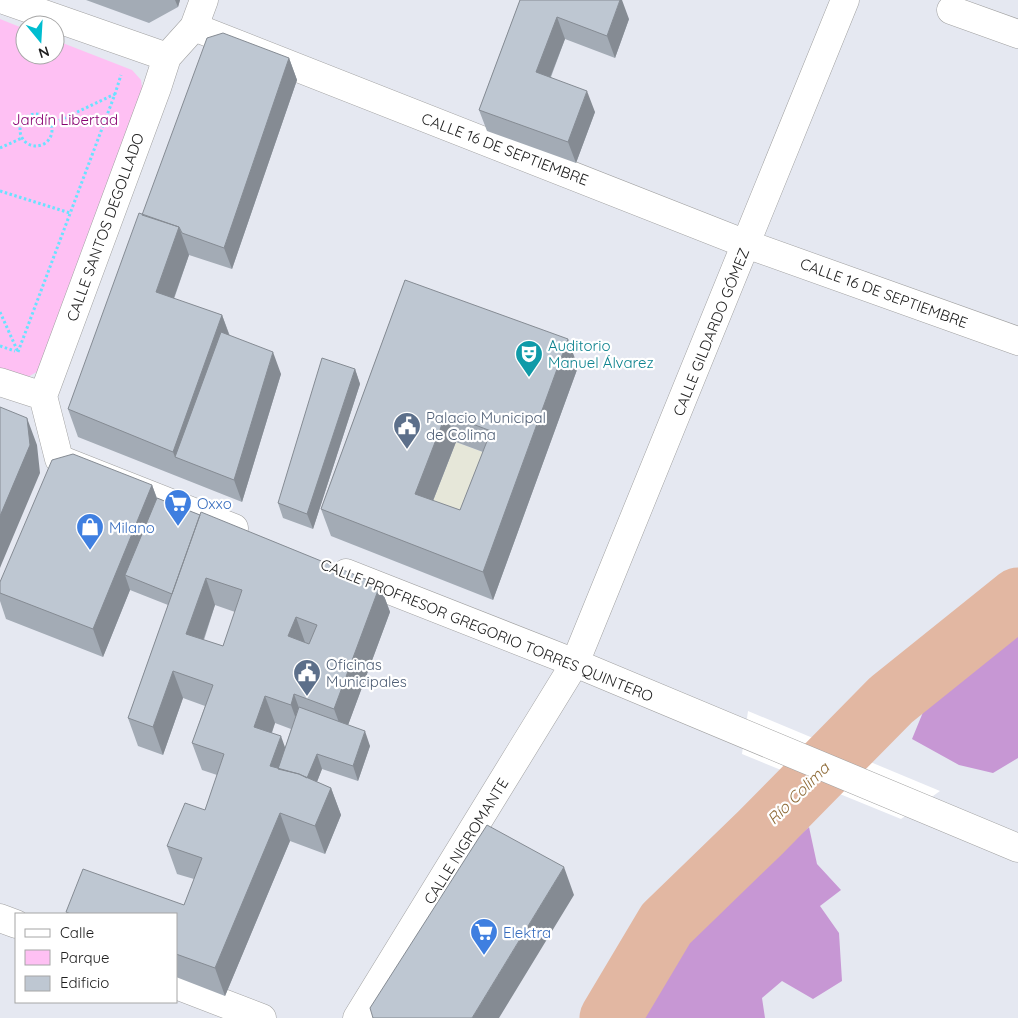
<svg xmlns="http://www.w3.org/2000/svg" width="1018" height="1018" viewBox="0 0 1018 1018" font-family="Quicksand,sans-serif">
  <rect width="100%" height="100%" fill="#e5e8f1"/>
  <path fill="#c797d4" d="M1018,597v161l-25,15 -34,-8 -47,-26 23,-56 46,-71z
    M809,827l8,37 24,26 -21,16 19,27 3,48 -29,18 -31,-18 -20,17 3,20h-129l57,-88z"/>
  <path fill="#fec0f3" d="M0,19l25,10v26h30v-15l77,30 9,10 2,15 -101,274 -16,9 -26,-10z"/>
  <path fill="#e6e7d9" d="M456,442l45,17 -31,79 -45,-17z"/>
  <path fill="#fff" d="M748,711l192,80 -39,28 -159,-65z"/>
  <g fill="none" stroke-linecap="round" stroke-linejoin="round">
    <path stroke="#e2b7a2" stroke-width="61" d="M610,1018l56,-94 94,-91 131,-133 127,-102"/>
    <defs>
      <path id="minor" d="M4,0l163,57
        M951,10l67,24
        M194,27l552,217 272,97
        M0,382l43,14 16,63 175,69
        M43,396l114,-308 10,-31 27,-30 10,-27
        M346,573l229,90 443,185
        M0,918l16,6
        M176,985l86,33
        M357,1018l218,-355 270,-663"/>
    </defs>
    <use href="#minor" stroke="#a1a1a1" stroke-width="29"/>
    <path stroke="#69e2ff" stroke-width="3" stroke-dasharray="2.5 2.5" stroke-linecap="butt" d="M20 130a16 16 0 1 1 32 0a16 16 0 1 1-32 0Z
      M50,125l65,-31
      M0,148l22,-10
      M0,191l70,22
      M0,312l18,40
      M0,346l15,5
      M18,352l97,-258 6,-19"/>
    <use href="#minor" stroke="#fff" stroke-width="28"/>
  </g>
  <path fill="#a3abb5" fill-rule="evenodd" d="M86,0h94l-2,7 -29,16z
    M520,0l109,19 -14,39 -50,-19 -14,38 44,35 -19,51 -89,-32 -8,-21z
    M289,58l8,22 -65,189 -43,-14 -15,44 48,16 8,21 51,38 -39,128 -164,-65 -10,-28 74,-194z
    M405,280l173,87 -85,233 -162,-64 -10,-27zM456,442l27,10 -23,58 -27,-9z
    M355,369l5,15 -47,145 -30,-11 -5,-15z
    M152,485l5,13 43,17 180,70 10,27 -42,113 22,21 -12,35 -36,-12 -5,13 14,6 10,27 -16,39 -35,-13 -65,155 -49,-19v-63h-109l-1,-2 118,-7 10,-26 -17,-5 -10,-28 38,-36 12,-35 -15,-5 -10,-27 13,-37 -22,-8 -20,57 -25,-9 -10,-28 40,-113 -38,-15 -27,67 -97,-38 -6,-18v-19zM215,605l20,7 -12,34 -19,-6zM275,723l16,6 -6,19 -13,-15z"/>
  <path fill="#858b93" d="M175,0h5l-2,7z
    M620,0h2l7,19 -14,39 -8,-22z
    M557,17l8,22 -21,54 -8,-21z
    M289,58l8,22 -65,189 -8,-21z
    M587,91l8,21 -19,51 -8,-21z
    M179,227l10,28 -23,65 -10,-28z
    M222,315l10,28 -57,114 -2,-5z
    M568,339l10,28 -85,233 -10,-28z
    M273,352l8,22 -39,128 -8,-22z
    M355,369l5,15 -47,145 -6,-15z
    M446,414l10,28 -31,79 -10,-27z
    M27,418l10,27 3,28 -38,90 -2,-6v-41z
    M152,485l10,28 -37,62 5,15 -27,67 -10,-28z
    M0,557l2,6 -2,5z
    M206,578l9,27 -19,56 -10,-27z
    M380,585l10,27 -46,124 -10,-27z
    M296,617l10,28 -18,-9z
    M173,671l10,27 -20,57 -10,-28z
    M294,694l10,28 -3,11 -10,-28z
    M265,696l10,27 -11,31 -10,-27z
    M365,731l5,15 -12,35 -5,-15z
    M281,736l10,28 -7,17 -14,-15z
    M317,754l5,15 -13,33 -6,-15z
    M331,788l10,27 -16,39 -10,-28z
    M280,813l10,28 -65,155 -10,-28z
    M564,867l10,28 -75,123h-27z"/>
  <path fill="#bec7d2" stroke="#858b93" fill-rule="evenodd" d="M520,0h100l-13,36 -50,-19 -21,55 51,19 -19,51 -89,-32z
    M223,33l66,25 -65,190 -42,-15 -3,-6 -37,-12 65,-177z
    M139,213l40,14 -23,65 66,23 -49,137 -105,-43z
    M405,280l163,59 -85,233 -162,-63zM446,414l45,17 -31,79 -45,-16z
    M221,332l52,20 -39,128 -59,-23z
    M322,358l33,11 -48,145 -29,-11z
    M0,407l27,11 3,27 -30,71z
    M73,454l79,31 -59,144 -93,-36v-11l52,-122z
    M157,498l43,17 -28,79 -47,-19z
    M201,512l179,73 -46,124 -40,-15 -3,11 -26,-9 -11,31 27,9 -11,30 29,8 32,14 -16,38 -35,-13 -65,155 -39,-14v-40h-105l-5,-2 17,-43 101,36 18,-47 -35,-12 18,-43 20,7 19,-56 -32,-11 21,-58 -40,-14 -20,56 -25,-9zM206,578l36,12 -19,56 -37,-12zM296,617l21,8 -8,19 -21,-8z
    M299,707l66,24 -12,35 -36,-12 -10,24 -8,-4 -21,-5z
    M487,825l77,42 -92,151h-99l-3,-10z"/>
  <defs>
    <symbol id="theatre-pin" viewBox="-11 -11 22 30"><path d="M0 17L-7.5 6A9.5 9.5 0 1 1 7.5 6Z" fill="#0f9aa8" stroke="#fff"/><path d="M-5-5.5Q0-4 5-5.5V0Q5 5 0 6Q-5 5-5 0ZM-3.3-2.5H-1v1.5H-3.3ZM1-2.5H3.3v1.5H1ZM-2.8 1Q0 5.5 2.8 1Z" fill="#fff"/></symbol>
    <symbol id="civic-pin" viewBox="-11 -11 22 30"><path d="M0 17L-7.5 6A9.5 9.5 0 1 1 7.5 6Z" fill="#5c6f8a" stroke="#fff"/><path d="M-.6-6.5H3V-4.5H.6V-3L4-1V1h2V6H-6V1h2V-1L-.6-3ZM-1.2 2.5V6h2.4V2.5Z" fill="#fff"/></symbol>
    <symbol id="supermarket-pin" viewBox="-11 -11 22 30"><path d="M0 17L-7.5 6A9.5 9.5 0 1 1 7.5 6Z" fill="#3f7fe0" stroke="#fff"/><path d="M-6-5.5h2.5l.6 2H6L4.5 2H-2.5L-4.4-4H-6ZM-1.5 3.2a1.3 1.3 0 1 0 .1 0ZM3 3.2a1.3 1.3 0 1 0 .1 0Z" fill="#fff"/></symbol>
    <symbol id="shop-pin" viewBox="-11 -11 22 30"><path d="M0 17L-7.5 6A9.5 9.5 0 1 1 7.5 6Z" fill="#3f7fe0" stroke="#fff"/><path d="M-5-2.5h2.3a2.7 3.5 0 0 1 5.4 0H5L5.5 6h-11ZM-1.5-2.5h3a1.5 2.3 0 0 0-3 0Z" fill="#fff"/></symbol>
  </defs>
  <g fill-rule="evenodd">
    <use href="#theatre-pin" x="513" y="338" width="32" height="43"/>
    <use href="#civic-pin" x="391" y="410" width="32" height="43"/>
    <use href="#supermarket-pin" x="162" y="487" width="32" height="43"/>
    <use href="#shop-pin" x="74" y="511" width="32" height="43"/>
    <use href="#civic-pin" x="291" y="657" width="32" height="43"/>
    <use href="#supermarket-pin" x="468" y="916" width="32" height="43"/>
  </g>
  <g text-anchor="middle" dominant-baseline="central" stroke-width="4.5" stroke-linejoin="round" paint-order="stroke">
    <g font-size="15" fill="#890272" stroke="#fff">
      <text x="65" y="119">Jardín Libertad</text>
    </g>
    <g font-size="15" fill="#202020" stroke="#fff">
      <text transform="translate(505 149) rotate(21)">CALLE 16 DE SEPTIEMBRE</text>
      <text transform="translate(105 227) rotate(-70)">CALLE SANTOS DEGOLLADO</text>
      <text transform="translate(884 293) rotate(20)">CALLE 16 DE SEPTIEMBRE</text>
      <text transform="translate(711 332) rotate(-68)">CALLE GILDARDO GÓMEZ</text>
      <text transform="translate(487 630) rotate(22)">CALLE PROFRESOR GREGORIO TORRES QUINTERO</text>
      <text transform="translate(466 841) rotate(-58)">CALLE NIGROMANTE</text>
    </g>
    <g font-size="15" fill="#0d838f" stroke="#fff" text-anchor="start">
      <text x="548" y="345">Auditorio<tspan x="548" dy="17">Manuel Álvarez</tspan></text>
    </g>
    <g font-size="15" fill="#4e5e75" stroke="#fff" text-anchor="start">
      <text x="426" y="417">Palacio Municipal<tspan x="426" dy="17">de Colima</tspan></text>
      <text x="326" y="664">Oficinas<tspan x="326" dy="17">Municipales</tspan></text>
    </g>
    <g font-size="15" fill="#366cbe" stroke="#fff" text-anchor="start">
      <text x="197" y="503">Oxxo</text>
      <text x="109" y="527">Milano</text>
      <text x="503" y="932">Elektra</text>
    </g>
    <g font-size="16" font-style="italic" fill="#8e6a36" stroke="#fff">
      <text transform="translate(798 793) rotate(-45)">Río Colima</text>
    </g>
  </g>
  <rect x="15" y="913" width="162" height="90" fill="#ffffff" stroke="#a6a6a6"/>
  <rect x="25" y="929" width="25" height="8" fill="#ffffff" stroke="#a6a6a6"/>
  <text x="60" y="938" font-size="15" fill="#202020">Calle</text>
  <rect x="25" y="950" width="25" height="15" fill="#fec0f3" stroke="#a6a6a6"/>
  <text x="60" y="963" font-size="15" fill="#202020">Parque</text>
  <rect x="25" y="976" width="25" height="15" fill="#bec7d2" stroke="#a6a6a6"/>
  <text x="60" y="988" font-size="15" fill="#202020">Edificio</text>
  <g transform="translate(40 40) rotate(162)"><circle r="24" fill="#ffffff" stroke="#a6a6a6"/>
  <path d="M0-4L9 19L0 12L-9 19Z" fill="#00bdd0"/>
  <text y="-8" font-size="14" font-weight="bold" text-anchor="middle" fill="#202020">N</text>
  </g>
</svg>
